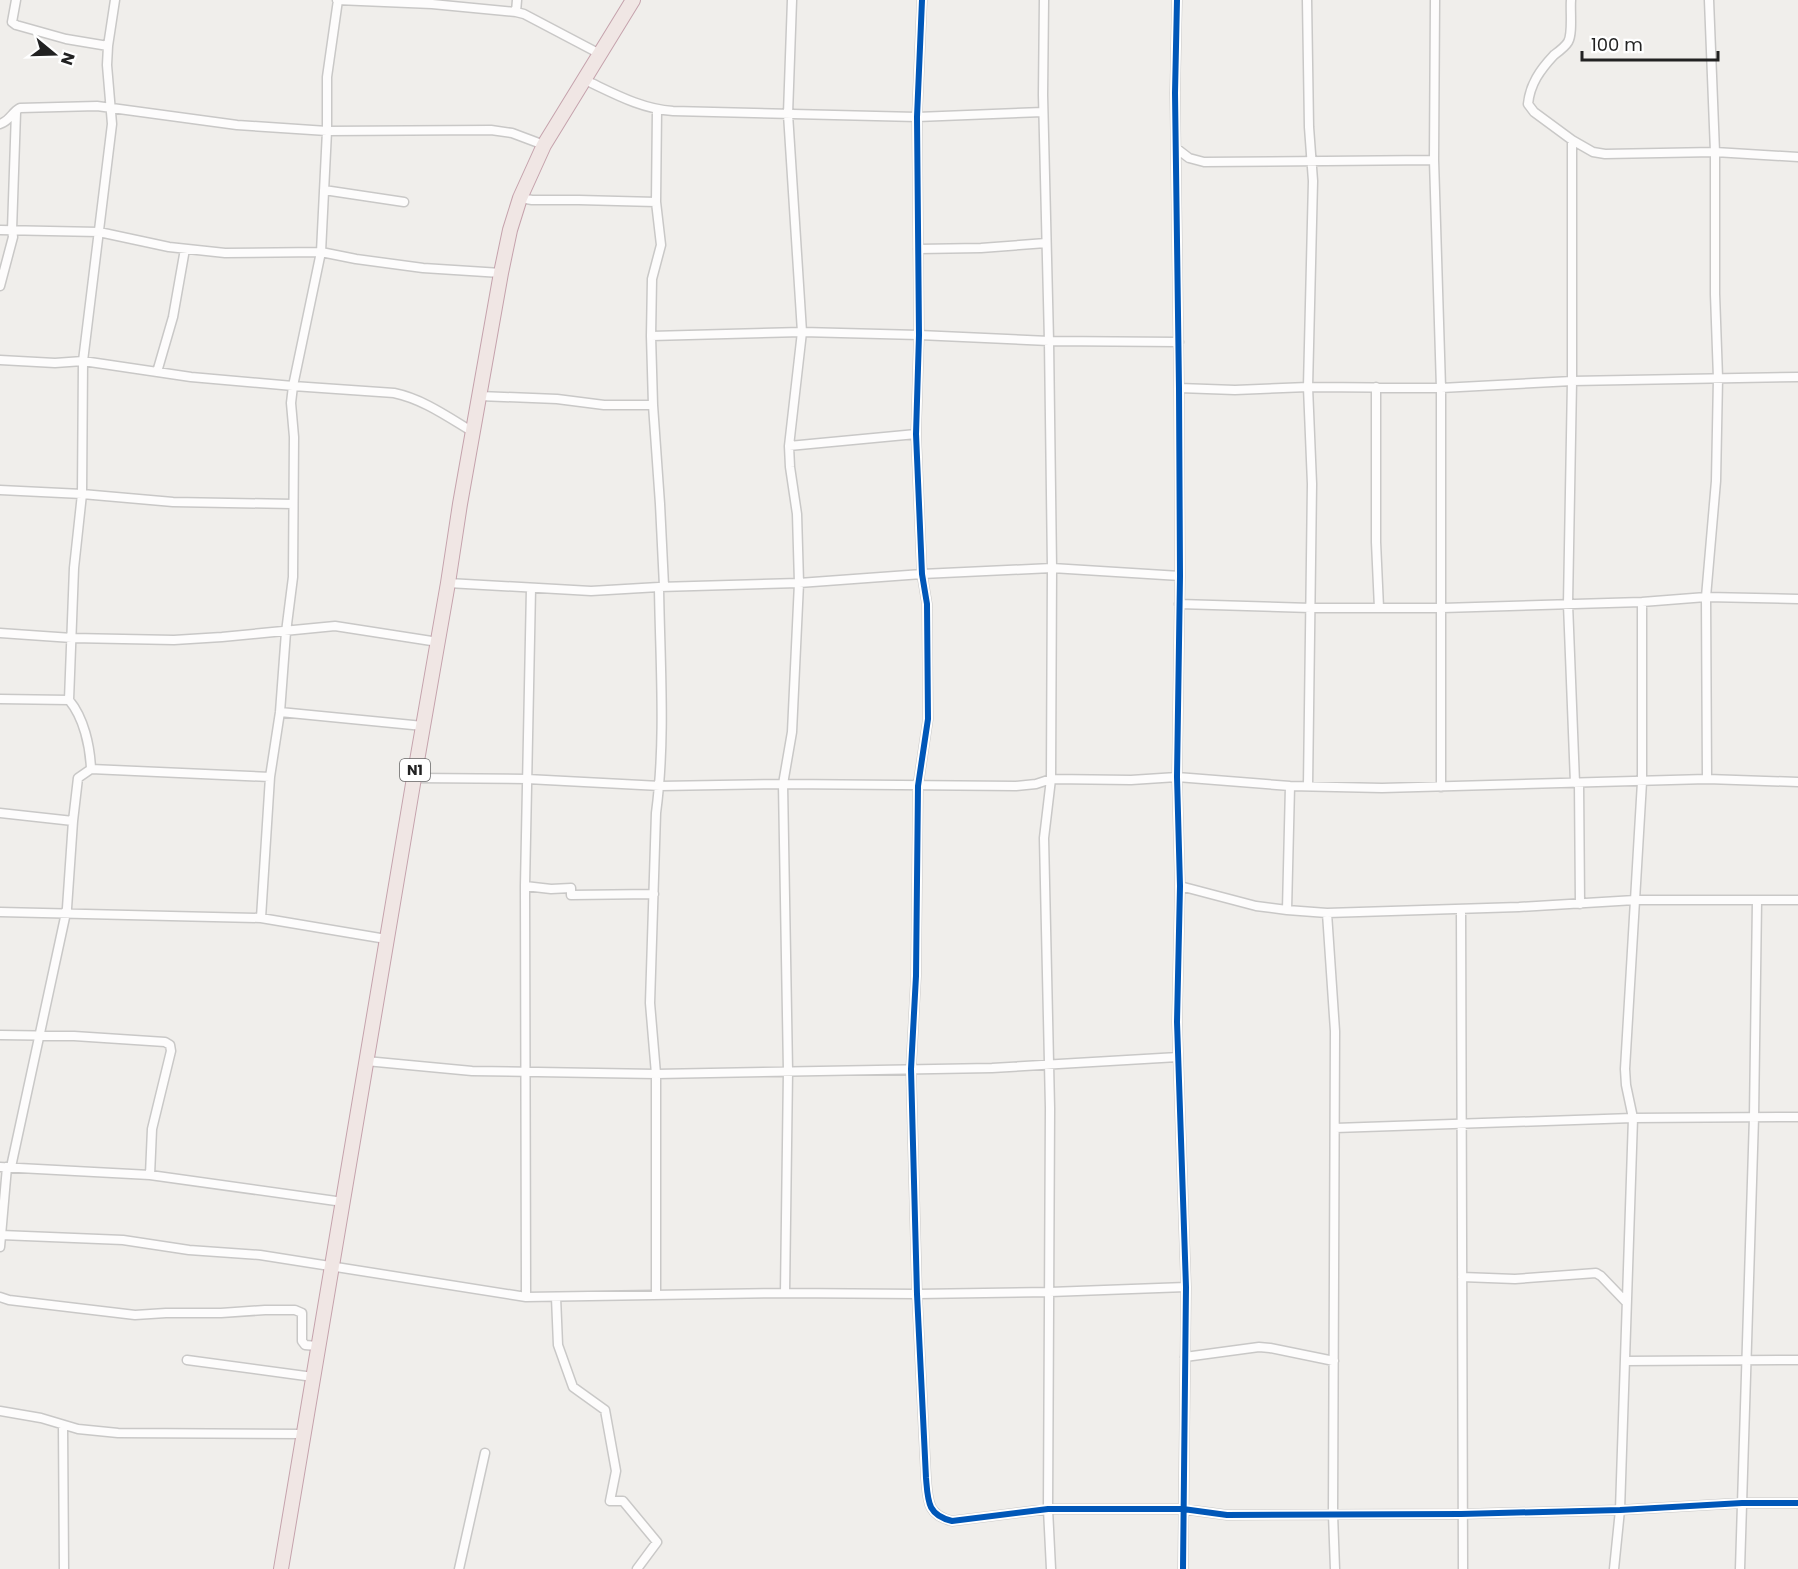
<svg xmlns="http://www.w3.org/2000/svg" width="1798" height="1569" viewBox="0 0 1798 1569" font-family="Poppins,sans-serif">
  <rect width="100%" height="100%" fill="#f0eeeb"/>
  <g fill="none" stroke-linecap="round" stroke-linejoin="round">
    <defs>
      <path id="minor" d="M16,0l-4,22 4,3 50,14 42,7
        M337,0l95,4 84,8 8,2 76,40
        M922,0l-5,117 2,218 -3,99 6,140 5,30 1,115 -10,67 -2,190 -5,93 6,225 9,184c2,23 1,37 26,43l96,-12h135l44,6 234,-1 159,-4 122,-7h56
        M1044,0l-1,95 6,246 3,227 -1,211 -7,59 6,270 -2,401 3,60
        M1177,0l-2,93 4,295 1,188 -3,201 3,109 -3,136 9,265 -3,282
        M1307,0l2,127 4,54 -5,206 4,97 -4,302
        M1435,0l-1,160 7,228v399
        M1571,0c-1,10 2,34 -3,42 -3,5 -10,10 -14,13 -14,15 -24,29 -26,49l6,8 38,28v241l-4,223 7,179
        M516,12l1,-12
        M585,80c28,13 56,29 88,31l244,6 126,-5
        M657,110l-1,92 5,43 -9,34 -1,57 2,69 7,99 4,82
        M0,124c10,-3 12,-12 20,-16l77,-2 140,19 90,6 164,-1 21,3 32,12
        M1572,140l21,12 12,2 110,-2 83,5
        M1176,148l13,10 15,4 230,-2
        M324,190l80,12
        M520,198l12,2h47l77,2
        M0,230l99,2 70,15 56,6 96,-1 35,7 67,9 78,5
        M918,249l63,-1 65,-5
        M0,286l13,-49 -1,-7 4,-118
        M651,336l151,-4 117,3 130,6 130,1
        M0,360l55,3 28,-2 108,16 102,9 101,7c29,6 54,24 79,39
        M157,372l16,-55 12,-68
        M1376,387v155l3,66
        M1179,388l56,2 73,-3 133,1 131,-7 226,-4
        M479,396l78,3 47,6h49
        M789,446l127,-12
        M0,490l82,4 91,8 120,2
        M448,583l143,8 68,-4 140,-4 123,-9 130,-6 128,8
        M1179,604l132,4h131l200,-6 64,-5 92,2
        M0,633l72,5 102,2 48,-3 113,-11 103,16
        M0,699l69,1
        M280,712l143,14
        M91,769l179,8
        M414,778l113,1 133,7 123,-2 233,2 20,-2 15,-5 80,1 46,-3 113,9 92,2 325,-9 91,3
        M1707,779l-1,-182 10,-116 2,-103 -3,-84v-142l-6,-152
        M1579,783l1,121
        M0,813l73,8
        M525,886l26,3 20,-1v7l83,-1
        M1180,886l76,20 31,4 40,3 192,-6 116,-7h163
        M1461,909l2,660
        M1287,910l3,-124
        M0,912l261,6 125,21
        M1327,913l8,118 -2,483 2,55
        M261,918l9,-141 10,-65 6,-80 7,-55 1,-140 -3,-34 2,-17 28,-134 6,-121v-54l11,-77
        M0,1035l74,1 91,6 5,3 1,6 -19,78 -2,46
        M366,1061l106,10 184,3 336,-6 186,-11
        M1335,1128l298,-10 165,-1
        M0,1167l150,8 193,27
        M11,1167l56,-259 6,-87 5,-43 13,-9c-1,-23 -7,-51 -22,-69l5,-132 8,-74 1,-133 29,-237 -5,-59 1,-19 7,-46
        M1,1235l122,5 66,10 71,5 266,42 259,-4 132,1 133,-2 136,-5
        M0,1247l7,-80
        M1462,1277l53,2 81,-6 5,3 25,26
        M785,1293l3,-222 -5,-287 9,-52 7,-149 -2,-69 -7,-47 -1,-21 13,-114 -14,-218 4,-114
        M656,1295v-221l-6,-71 6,-190c10,-74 4,-151 3,-226
        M0,1297l9,3 126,15 31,-2h55l44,-3h30l7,3v28l3,4 12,1
        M526,1297l-1,-411 6,-298
        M556,1297l2,48 15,42 32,23 11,61 -6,30h13l34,41 -20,27
        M1185,1357l74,-10 11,1 64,13
        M187,1360l126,17
        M1625,1361l173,-1
        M0,1411l41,7 37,11 40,4 186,1
        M63,1425l1,144
        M459,1569l26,-116
        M1614,1569l6,-59 13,-392 -7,-33 -1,-16 17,-287v-180
        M1740,1569l14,-452 3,-216"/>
      <path id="trunk" d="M281,1569l133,-791 34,-195 12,-79 41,-231 9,-43 10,-32 24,-53 89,-145"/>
    </defs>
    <use href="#minor" stroke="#c9c8c7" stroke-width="11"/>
    <use href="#trunk" stroke="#c5a2ac" stroke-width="16"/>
    <use href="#minor" stroke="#fdfcfc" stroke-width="8"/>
    <use href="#trunk" stroke="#f0e6e4" stroke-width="14"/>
    <defs>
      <path id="cycleway" d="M922,0l-5,117 2,218 -3,99 6,140 5,30 1,115 -10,67 -2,190 -5,93 6,225 9,184c2,23 1,37 26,43l96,-12h135l44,6 234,-1 159,-4 122,-7h56
        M1177,0l-2,93 4,295 1,188 -3,201 3,109 -3,136 9,265 -3,282"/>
    </defs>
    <use href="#cycleway" stroke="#fff" stroke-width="10"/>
    <use href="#cycleway" stroke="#0057b8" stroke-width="6"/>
  </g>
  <g text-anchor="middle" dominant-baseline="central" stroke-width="4.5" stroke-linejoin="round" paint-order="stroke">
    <rect fill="#fff" stroke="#646464" stroke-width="1.5" x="400" y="759" width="30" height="22" rx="4.5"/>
    <g font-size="14" font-weight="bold" fill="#222">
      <text x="415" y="770">N1</text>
    </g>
  </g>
  <g transform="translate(54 54) rotate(109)" stroke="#ffffff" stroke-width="4.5" paint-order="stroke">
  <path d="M0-4.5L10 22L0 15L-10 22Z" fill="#222222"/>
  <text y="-9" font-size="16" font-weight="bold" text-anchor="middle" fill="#222222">N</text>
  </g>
  <path d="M1582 51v9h136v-9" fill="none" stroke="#222222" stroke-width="3"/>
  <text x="1591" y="51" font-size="18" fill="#222222" stroke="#ffffff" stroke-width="4.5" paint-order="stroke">100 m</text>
</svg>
